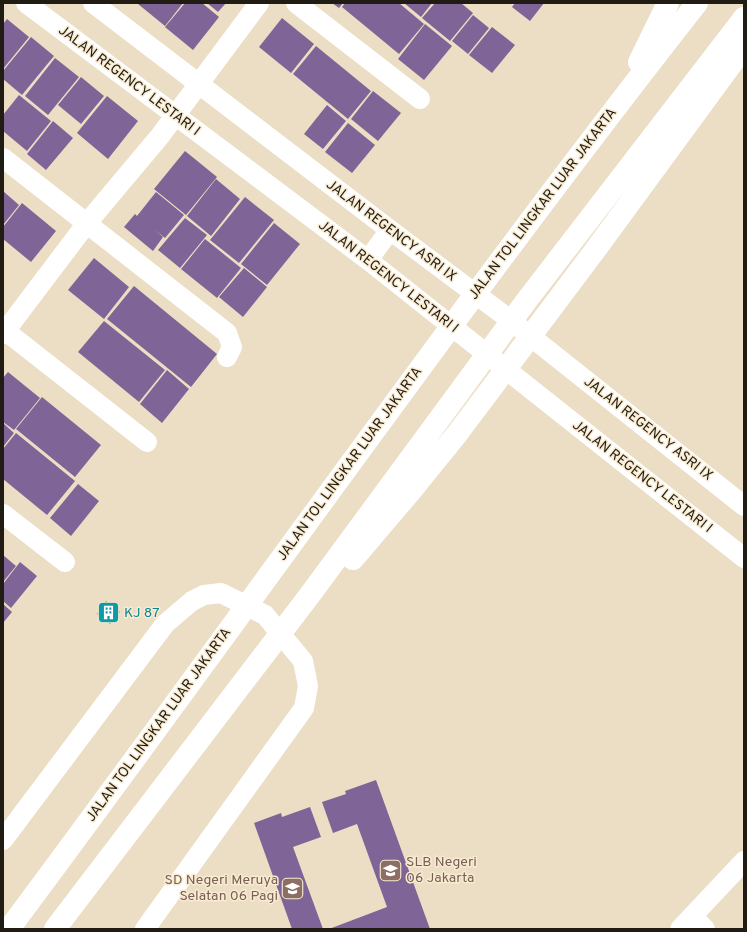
<svg xmlns="http://www.w3.org/2000/svg" width="747" height="932" viewBox="0 0 747 932" font-family="Overpass,sans-serif">
  <rect width="100%" height="100%" fill="#ebdec4"/>
  <path fill="#7f6497" d="M139,3h44l-18,23 -27,-22z
    M185,3h17l17,14 -26,33 -28,-23z
    M207,3h19l-8,9z
    M332,3h11l-4,5z
    M345,3h54l25,21 -25,30 -57,-47z
    M404,3h28l-11,14z
    M435,3h26l12,10 -23,28 -28,-23z
    M515,3h29l-14,18 -18,-14z
    M473,15l16,13 -21,26 -16,-13z
    M282,18l32,26 -23,29 -32,-26z
    M7,19l22,18 -26,32v-45z
    M425,24l27,22 -28,34 -26,-21z
    M492,27l23,18 -23,28 -23,-18z
    M31,37l23,19 -32,39 -19,-16v-8z
    M316,46l55,45 -23,28 -55,-45z
    M55,58l24,19 -31,38 -23,-19z
    M81,77l23,19 -23,28 -23,-19z
    M373,91l28,22 -23,28 -27,-22z
    M19,95l32,26 -24,30 -24,-20v-16z
    M107,96l31,25 -30,38 -31,-26z
    M327,105l19,16 -23,28 -19,-15z
    M53,121l20,17 -27,32 -19,-16z
    M348,123l27,22 -23,28 -27,-21z
    M185,151l32,26 -31,38 -32,-26z
    M216,179l24,20 -29,37 -24,-20z
    M3,191l16,14 -16,20z
    M156,192l28,23 -19,23 -10,-8 8,7 -10,14 -29,-24 11,-13 2,2z
    M245,197l29,23 -35,43 -29,-23z
    M22,203l34,28 -25,31 -28,-23v-12z
    M185,218l22,17 -27,33 -22,-18z
    M274,223l26,21 -33,41 -26,-21z
    M205,239l36,29 -24,30 -36,-29z
    M94,258l35,29 -25,32 -36,-29z
    M244,268l23,19 -24,30 -24,-20z
    M134,286l83,68 -26,33 -84,-68z
    M104,321l61,49 -26,32 -61,-50z
    M167,370l22,19 -27,34 -22,-19z
    M8,372l32,26 -26,32 -11,-8v-44z
    M42,397l59,48 -26,32 -59,-48z
    M3,423l11,10 -11,14z
    M16,433l59,48 -28,34 -44,-36v-30z
    M78,484l21,17 -28,35 -21,-18z
    M3,555l13,11 -13,16z
    M20,562l17,14 -26,32 -8,-7v-17z
    M106,601l14,11 -10,12 -13,-10z
    M3,604l9,8 -9,11z
    M376,780l54,149h-101l58,-22 -30,-83 -24,9 -11,-31 24,-8 -1,-3z
    M310,807l11,30 -28,10 30,82h-31l-38,-106 27,-10 1,4z"/>
  <g fill="none" stroke-linecap="round" stroke-linejoin="round">
    <path stroke="#fff" stroke-width="20" d="M26,3l342,257 376,298
      M93,3l297,227 115,86 239,190
      M296,3l124,96
      M3,158l224,175 5,14 -5,10
      M368,260l22,-30
      M3,329l144,113
      M3,334l84,-111 73,-87 99,-133
      M3,514l62,48
      M3,840l162,-216 27,-23 12,-6 17,-2 44,22 38,46 5,25 -4,22 -159,221
      M692,916l13,13
      M680,929l64,-68"/>
    <path stroke="#fff" stroke-width="22" d="M639,62l29,-59
      M353,559l57,-67 47,-58 136,-181 151,-206
      M9,929c230,-308 450,-623 688,-926
      M55,929l257,-337 215,-292 217,-282"/>
  </g>
  <defs>
    <symbol id="building-square" viewBox="-11 -11 22 22"><rect x="-9" y="-9" width="18" height="18" rx="4" fill="#0f9aa8" stroke="#f9ebd1"/><path d="M-4-6H4V6H1V3H-1V6H-4ZM-2.5-4.3h1.7v1.8h-1.7ZM.8-4.3h1.7v1.8H.8ZM-2.5-1h1.7V.8h-1.7ZM.8-1h1.7V.8H.8Z" fill="#fff"/></symbol>
    <symbol id="school-square" viewBox="-11 -11 22 22"><rect x="-9" y="-9" width="18" height="18" rx="4" fill="#8d6e63" stroke="#f9ebd1"/><path d="M0-5L7-2L0 1L-7-2ZM-4 1L0 2.5L4 1V4Q0 6-4 4Z" fill="#fff"/></symbol>
  </defs>
  <g fill-rule="evenodd">
    <use href="#building-square" x="96" y="600" width="25" height="25"/>
    <use href="#school-square" x="378" y="858" width="25" height="25"/>
    <use href="#school-square" x="280" y="876" width="25" height="25"/>
  </g>
  <g text-anchor="middle" dominant-baseline="central" stroke-width="3" stroke-linejoin="round" paint-order="stroke">
    <g font-size="14" fill="#211c13" stroke="#f9ebd1">
      <text transform="translate(129 81) rotate(37)">JALAN REGENCY LESTARI I</text>
      <text transform="translate(543 204) rotate(-53)">JALAN TOL LINGKAR LUAR JAKARTA</text>
      <text transform="translate(391 231) rotate(37)">JALAN REGENCY ASRI IX</text>
      <text transform="translate(388 277) rotate(38)">JALAN REGENCY LESTARI I</text>
      <text transform="translate(648 429) rotate(38)">JALAN REGENCY ASRI IX</text>
      <text transform="translate(350 464) rotate(-54)">JALAN TOL LINGKAR LUAR JAKARTA</text>
      <text transform="translate(642 477) rotate(38)">JALAN REGENCY LESTARI I</text>
      <text transform="translate(159 725) rotate(-54)">JALAN TOL LINGKAR LUAR JAKARTA</text>
    </g>
    <g font-size="14" fill="#0d838f" stroke="#f9ebd1" text-anchor="start">
      <text x="124" y="613">KJ 87</text>
    </g>
    <g font-size="14" fill="#785e54" stroke="#f9ebd1" text-anchor="start">
      <text x="406" y="862">SLB Negeri<tspan x="406" dy="16">06 Jakarta</tspan></text>
      <text x="278" y="880" text-anchor="end">SD Negeri Meruya<tspan x="278" dy="16">Selatan 06 Pagi</tspan></text>
    </g>
  </g>
  <rect width="747" height="932" fill="none" stroke="#211c13" stroke-width="8"/>
</svg>
